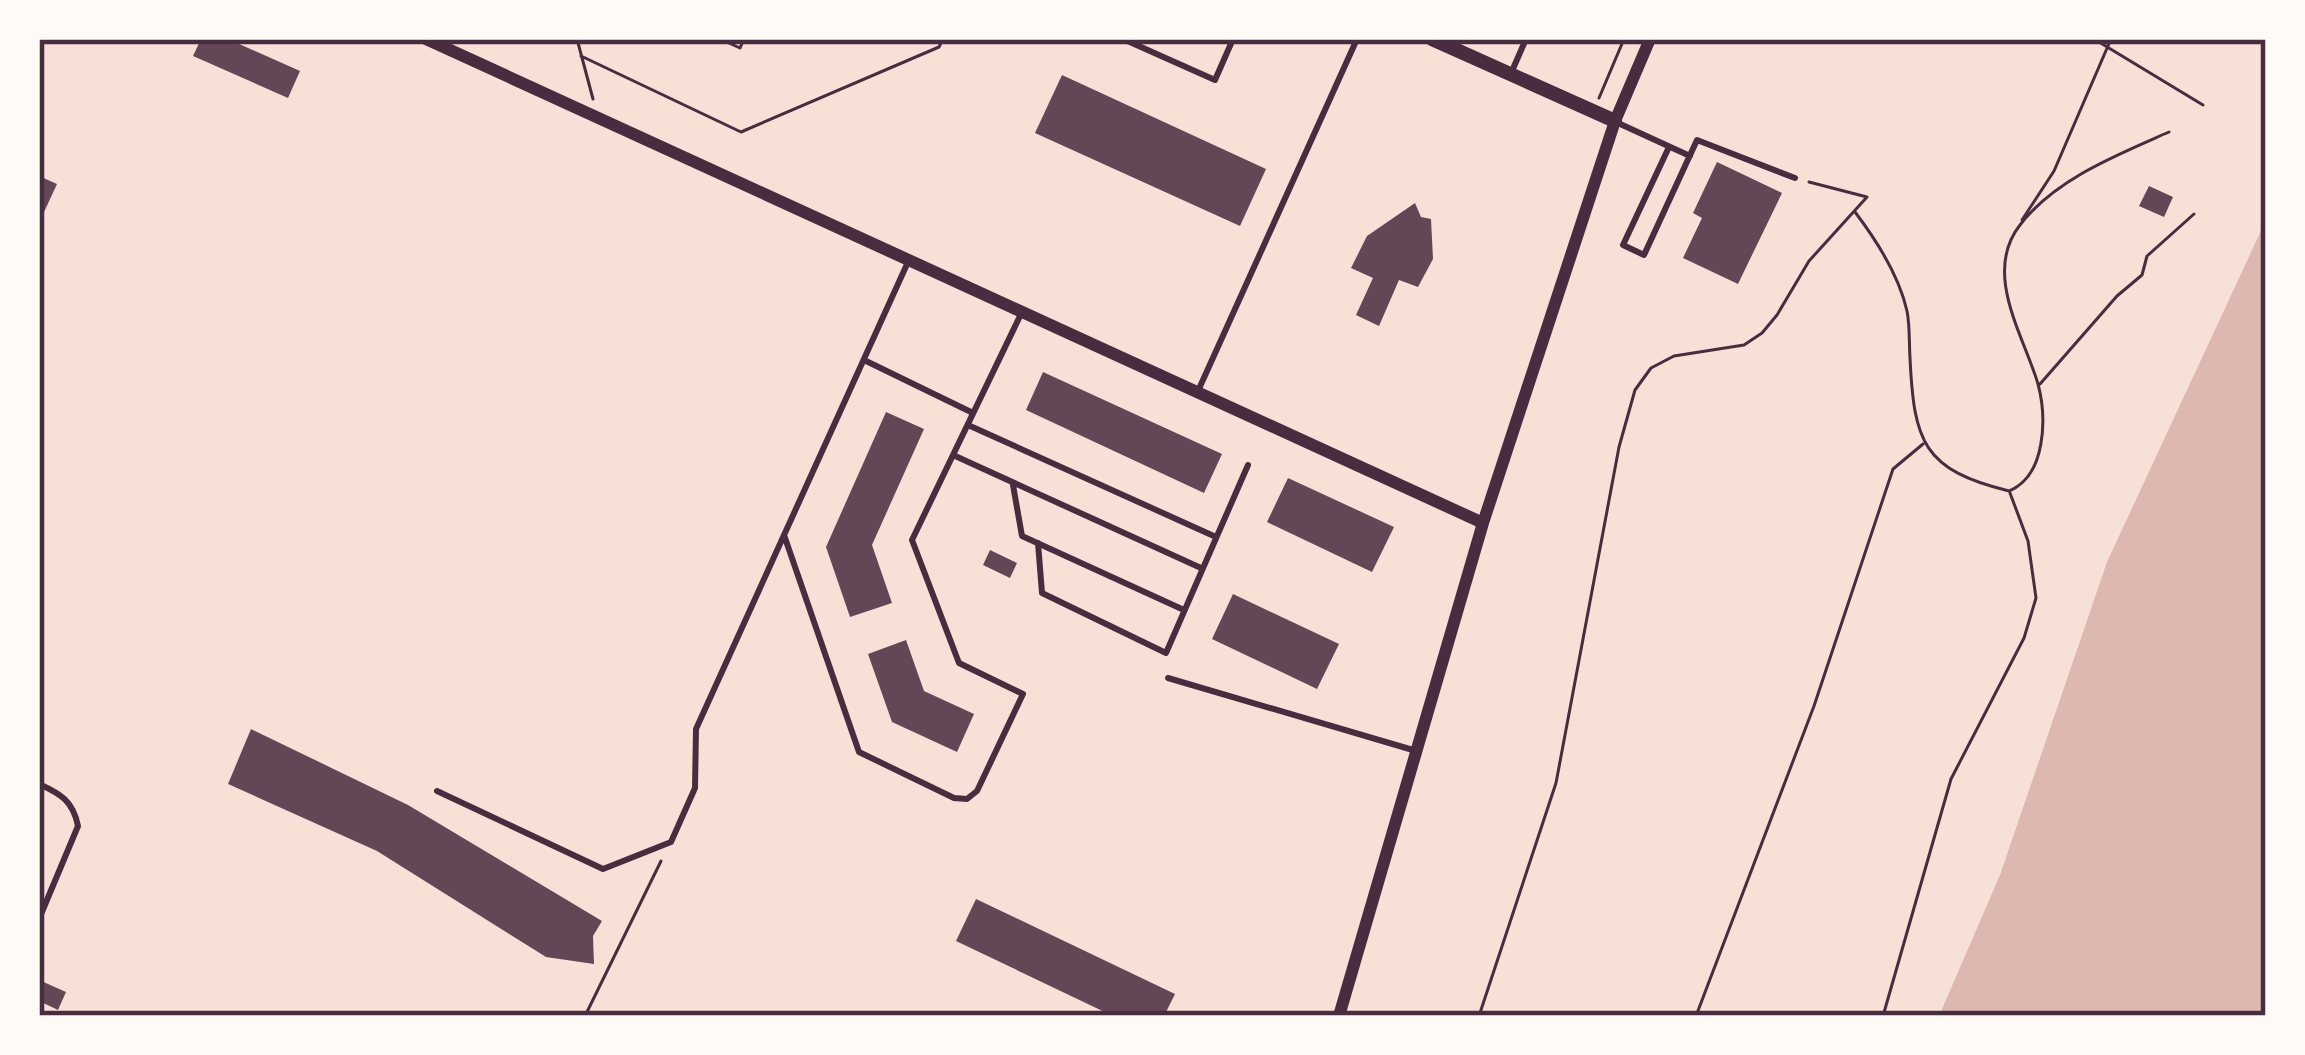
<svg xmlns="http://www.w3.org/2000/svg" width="2305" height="1055" viewBox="0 0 2305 1055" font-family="'DM Sans',sans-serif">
  <rect width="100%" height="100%" fill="#f7e1d7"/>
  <path fill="#dcb8b0" d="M2266,220v796h-327l61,-141 107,-313z"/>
  <path fill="#644757" d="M201,39h27l72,32 -12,27 -95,-42z
    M1062,75l204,94 -26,57 -205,-93z
    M1717,162l65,31 -44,91 -55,-26 19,-40 -9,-5z
    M39,176l18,8 -18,39z
    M2149,186l24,11 -9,20 -25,-11z
    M1415,203l6,14 10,2 2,40 -15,28 -19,-7 -20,46 -23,-11 17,-37 -22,-10 16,-32z
    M1043,372l179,82 -18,39 -178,-83z
    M886,412l38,17 -52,116 20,58 -42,14 -24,-70z
    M1288,478l106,49 -22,45 -105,-50z
    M990,550l27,13 -7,15 -27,-13z
    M1233,594l106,50 -22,45 -105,-50z
    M906,640l18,51 50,23 -17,38 -65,-30 -24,-68z
    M251,729l157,76 194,116 -9,15 1,28 -48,-7 -169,-106 -149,-67z
    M976,899l199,95 -11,22h-51l-157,-75z
    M39,980l27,12 -8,18 -19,-9z"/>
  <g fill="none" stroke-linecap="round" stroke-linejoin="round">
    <path stroke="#4a2c40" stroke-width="3" d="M577,39l16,60
      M720,39l20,9 4,-9
      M2094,39l109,66
      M581,56l160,76 198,-85 4,-8
      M1599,98l25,-59
      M1855,212c22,29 44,63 52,99 3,15 2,32 3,47 4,84 13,112 99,133 37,-15 38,-73 29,-107 -14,-48 -56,-111 -18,-159 35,-46 97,-70 149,-93
      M2022,220l32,-49 57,-132
      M2040,384l77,-88 25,-21 5,-19 47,-42
      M585,1016l76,-155
      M1479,1016l77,-233 63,-336 16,-57 16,-22 23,-12 70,-11 18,-12 15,-18 32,-54 58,-64 -58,-15
      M1696,1016l118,-310 79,-237 30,-25
      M1883,1016l68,-237 73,-141 12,-40 -8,-57 -18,-48"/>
    <path stroke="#4a2c40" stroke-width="6" d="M1123,39l92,41 18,-41
      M1512,71l14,-32
      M1618,123l72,33
      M1669,147l-46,98 21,10 53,-115 98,38
      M864,360l109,53
      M1198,391l159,-352
      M968,425l248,112
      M953,455l248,113
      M1013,485l9,51 162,74
      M784,535l75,217 95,46 13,1 10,-8 46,-97 -64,-31 -47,-123 109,-226
      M1038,543l4,50 124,60 82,-188
      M1168,678l245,72
      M39,784c22,10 34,17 39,42l-39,93
      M437,791l166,78 68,-27 24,-54 1,-59 212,-467"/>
    <path stroke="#4a2c40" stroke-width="12" d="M426,39l1057,484
      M1339,1016l144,-493 132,-402 35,-82"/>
    <path stroke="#4a2c40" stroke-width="14" d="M1432,39l183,82"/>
  </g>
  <rect width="2305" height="1055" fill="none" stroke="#fffaf5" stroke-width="84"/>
  <rect x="42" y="42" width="2221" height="971" fill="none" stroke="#4a2c40" stroke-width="4.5"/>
</svg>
